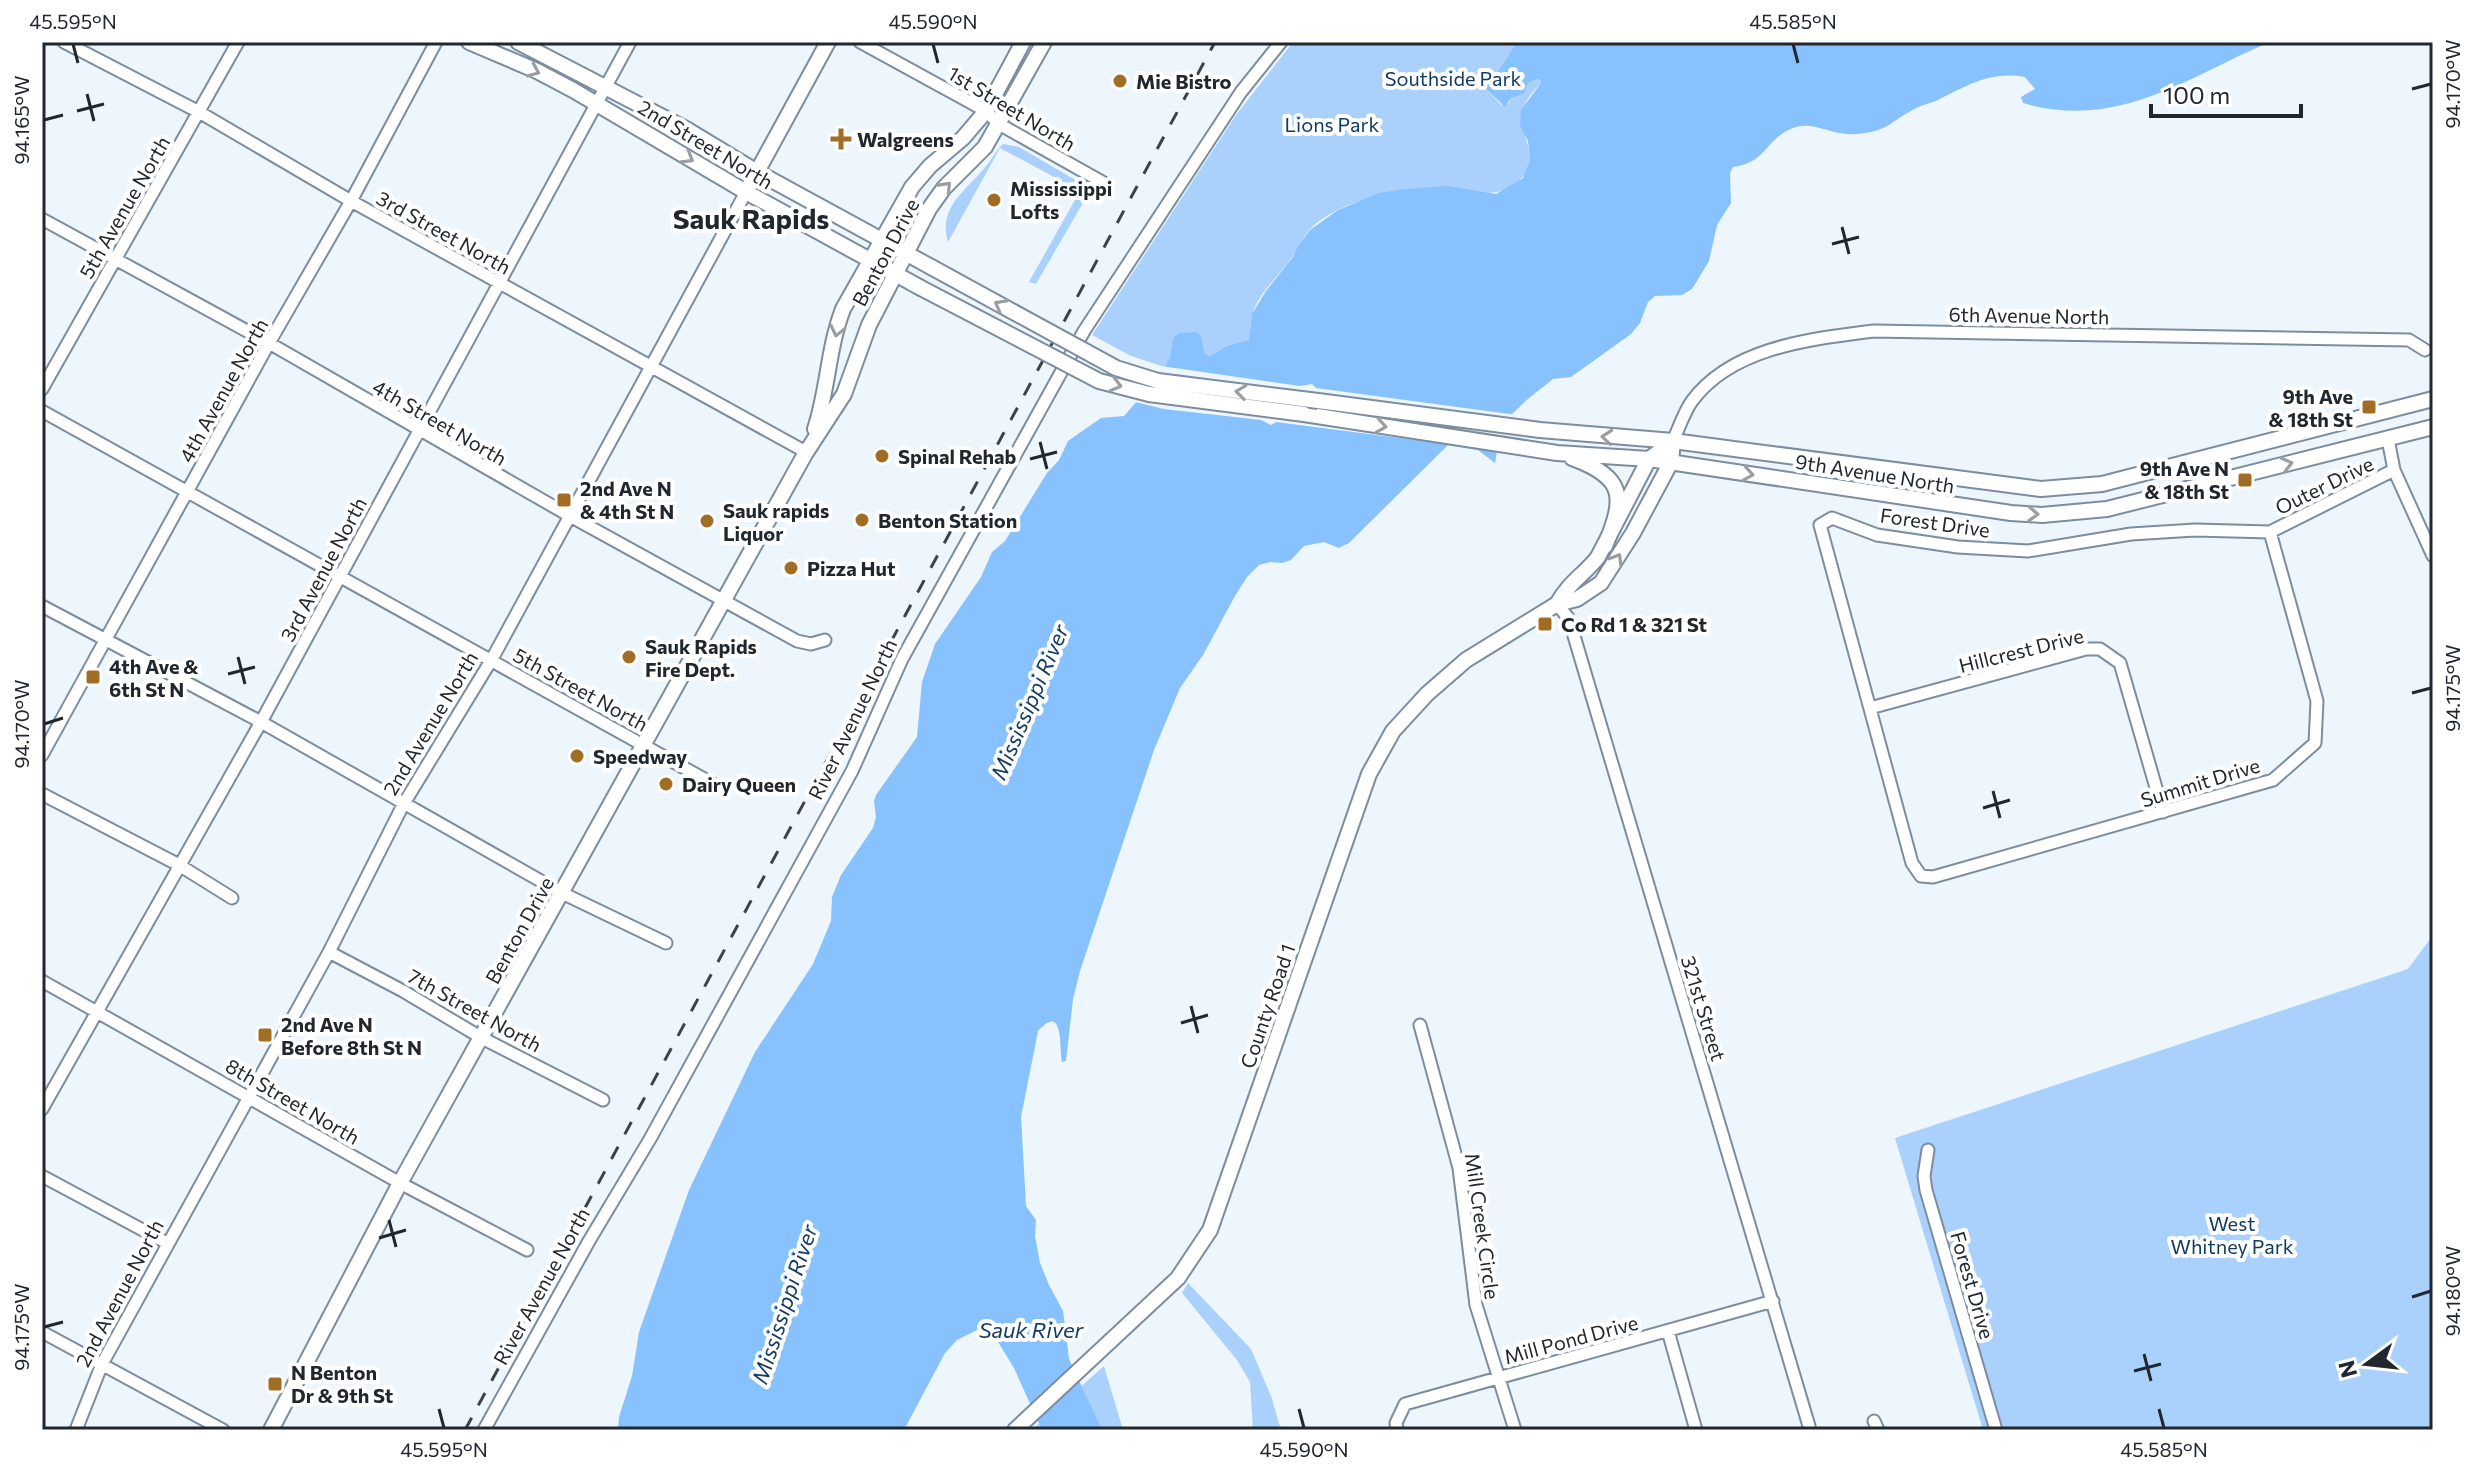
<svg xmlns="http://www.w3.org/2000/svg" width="2475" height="1472" viewBox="0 0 2475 1472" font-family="Commissioner,sans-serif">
  <rect width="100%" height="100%" fill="#edf5fd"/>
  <path fill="#aad1fb" d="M1293,42h224l-31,47 15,16 7,-1 3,-6 13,-4 5,-12 10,-3 2,5c-48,41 17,71 -28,101 -22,15 -41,4 -65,2 -10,-1 -25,3 -36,4 -37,4 -74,12 -102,38 -9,10 -12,21 -20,31 -12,17 -33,34 -38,56 -2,8 -1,16 -3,24l-20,5 -20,11 -5,-3 -33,4 -6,10 -34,-11 -39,-21 144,-220z
    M1003,144l16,3 72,42 -55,95 -7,-2 51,-91 -80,-43 -52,94c-11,-35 20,-53 39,-77 6,-7 9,-15 16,-21z
    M2433,935v495h-450l-88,-292 513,-169z
    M1188,1283l63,66 20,47 10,34h-28l-3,-48 -13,-22 -55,-67z
    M1104,1366l19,64h-91z"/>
  <path fill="#87c1fe" d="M1517,42h753c-83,35 -152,89 -247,61l-2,-6 14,-8 -10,-12c-35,-6 -57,8 -87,23 -10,4 -20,6 -29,12 -13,7 -22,17 -38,20 -7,1 -16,3 -24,2 -19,-1 -35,-13 -54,-6 -28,11 -26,35 -60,39l-3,6 1,30 -14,22 -8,36 -17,28 -10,6 -27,1 -7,6 -8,21 -9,11 -60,43 -18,2 -24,19 -19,18 -11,23 -4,24 -17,-13 -30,-5 -99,98 -10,5 -15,-6 -20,4 -13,14 -9,3 -12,-1 -11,3 -12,12 -12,19 -32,59 -23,33 -26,62 -74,221 -7,28 -7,62 -4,1c-3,-11 3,-61 -24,-31l-17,86 5,89 10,14 -1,16 5,27 9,22 14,26 6,48 33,71h-60l-28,-62 -19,-31 -12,-10 -26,13 -12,13 -41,77h-286l1,-13 13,-41 7,-44 50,-142 66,-138 58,-88 18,-43 1,-24 9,-22 32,-47 3,-11 -2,-16 2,-6 41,-58 5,-55 13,-38 46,-67 11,-25 13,-11 42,-68 12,-13 9,-19 33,-23 23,-2 37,-42 9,-16 3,-20 7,-5 16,-1 5,4 3,17 5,3 20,-11 20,-5 3,-26 14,-23 27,-34 5,-11 12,-16 28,-20 41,-17 27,-4 41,-3 49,8 27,-16 7,-18 -2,-19 -8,-15 1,-16 20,-27 -2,-4 -10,3 -5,12 -13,4 -6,9 -19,-18z"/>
  <path fill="#edf5fd" d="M1161,366l139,20 12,-2 4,4 201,27 -12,18 -4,18 -225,-29 -5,3 -10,-5 -97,-11 -33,-8z"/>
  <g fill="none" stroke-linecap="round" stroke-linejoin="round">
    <defs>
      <path id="minor" d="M64,42l135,70 152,89 455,251
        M860,42l126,69 13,13 105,59
        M42,219l227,124 301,173 227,125 14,3 14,-4
        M42,389l196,-347
        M42,411l682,379
        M2388,439l6,31 39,86
        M1673,441c6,-13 11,-29 19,-40 40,-54 119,-62 181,-70l536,9 16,10
        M2270,532l47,169 -2,42 -42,37 -340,97 -12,-1 -9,-13 -92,-338 12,-7 45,17 81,12 70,4 103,-17 64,-4 75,2 124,-62
        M1557,604l12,15 240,807
        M42,606l219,116 301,171 104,50
        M1870,708l216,-59h14l20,14 43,149
        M42,755l227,-412 82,-142 85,-159
        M42,794l137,71 53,33
        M329,952l74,39 79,47 121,62
        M42,981l358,202 127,67
        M1420,1025l39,143 17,137 39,125
        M42,1109l219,-387 369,-680
        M1928,1150l-4,26 2,14 70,240
        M42,1176l125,67
        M1668,1331l28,99
        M42,1332l181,98
        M1874,1421l4,9
        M76,1430l26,-66 227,-412 74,-147 89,-146 254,-467
        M484,1430l105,-189 61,-102 202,-368 50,-112 182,-328 157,-239 40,-50
        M1397,1430l-1,-7 9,-19 368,-103"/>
      <path id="tertiary" d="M746,192l82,-150
        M1557,604c13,-23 26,-28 41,-47l51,-98 24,-18
        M1015,1430l163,-152 32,-48 159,-456 24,-43 34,-37 39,-34 91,-56 20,-5 24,-16 32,-50 38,-71 2,-21"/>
      <path id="secondary" d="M469,42l68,29 36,19 173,102 175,96
        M518,42l168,87 71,43 176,96
        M1318,401l222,29 133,11 368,48 61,-5 331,-85
        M1304,414l253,39 92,6 362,54 31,2 65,-6 326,-82
        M815,429c13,-39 13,-81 28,-120l69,-122 18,-21 33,-28 23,-27 37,-69
        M1572,458c54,20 53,39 33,88
        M271,1430l129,-247 405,-729 39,-60 25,-69 60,-116 15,-21 41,-41 59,-105"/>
    </defs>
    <use href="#minor" stroke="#7b8d9f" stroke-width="15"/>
    <use href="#tertiary" stroke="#7b8d9f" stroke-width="18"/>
    <use href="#secondary" stroke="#7b8d9f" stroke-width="18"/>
    <use href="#minor" stroke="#fff" stroke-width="11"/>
    <use href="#tertiary" stroke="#fff" stroke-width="14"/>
    <use href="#secondary" stroke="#fff" stroke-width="14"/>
    <path stroke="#3c434a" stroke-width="3" stroke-dasharray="14 14" stroke-linecap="butt" d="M465,1430l750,-1388"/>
    <defs>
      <path id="secondary-bridge" d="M933,268l183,100 42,13 160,20
        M921,288l178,93 50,13 155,20"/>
    </defs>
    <use href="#secondary-bridge" stroke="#7b8d9f" stroke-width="18" stroke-linecap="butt"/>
    <use href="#secondary-bridge" stroke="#fff" stroke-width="14"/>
  </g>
  <defs><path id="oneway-chevron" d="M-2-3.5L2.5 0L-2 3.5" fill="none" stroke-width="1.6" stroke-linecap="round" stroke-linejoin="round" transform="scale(2)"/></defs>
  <g stroke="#9b9ea1">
    <use href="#oneway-chevron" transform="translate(534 71) rotate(24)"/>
    <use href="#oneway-chevron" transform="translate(688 158) rotate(31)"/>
    <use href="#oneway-chevron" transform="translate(946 187) rotate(-47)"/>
    <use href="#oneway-chevron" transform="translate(1000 305) rotate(-151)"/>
    <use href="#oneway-chevron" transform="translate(837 331) rotate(103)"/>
    <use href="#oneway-chevron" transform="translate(1116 385) rotate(15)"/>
    <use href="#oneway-chevron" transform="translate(1241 392) rotate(-173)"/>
    <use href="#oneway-chevron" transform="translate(1381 426) rotate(9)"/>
    <use href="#oneway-chevron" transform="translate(1607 437) rotate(-175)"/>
    <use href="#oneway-chevron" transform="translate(2287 464) rotate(-14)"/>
    <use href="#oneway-chevron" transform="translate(1748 474) rotate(9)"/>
    <use href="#oneway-chevron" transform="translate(2033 514) rotate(2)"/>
    <use href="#oneway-chevron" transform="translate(1617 559) rotate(-59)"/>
  </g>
  <path fill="none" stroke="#20272e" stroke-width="3" d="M73,44l5,19M933,44l5,19M1793,44l5,19M2412,89l19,-5M87,94l7,27M77,111l27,-7M44,120l19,-5M1842,227l7,27M1832,244l27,-7M1040,442l7,27M1030,459l27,-7M238,657l7,27M228,674l27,-7M2412,693l19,-5M44,724l19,-6M1993,791l7,27M1983,808l27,-8M1191,1006l7,27M1181,1023l27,-8M389,1220l7,27M379,1238l27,-8M2412,1297l19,-6M44,1327l19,-5M2144,1354l7,27M2134,1371l27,-7M439,1409l5,19M1299,1409l5,19M2159,1409l5,19"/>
  <g fill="#a16d25" stroke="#fff" stroke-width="3">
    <circle cx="1120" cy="81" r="8"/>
    <path d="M837 127h8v8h8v8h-8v8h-8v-8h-8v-8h8z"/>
    <circle cx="994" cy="200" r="8"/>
    <rect x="2361" y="399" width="16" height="16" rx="4"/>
    <circle cx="882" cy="456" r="8"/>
    <rect x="2237" y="472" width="16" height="16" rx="4"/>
    <rect x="556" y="492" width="16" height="16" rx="4"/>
    <circle cx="862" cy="520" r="8"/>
    <circle cx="707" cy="521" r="8"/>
    <circle cx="791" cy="568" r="8"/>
    <rect x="1537" y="616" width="16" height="16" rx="4"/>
    <circle cx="629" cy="657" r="8"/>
    <rect x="85" y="669" width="16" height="16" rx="4"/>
    <circle cx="577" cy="756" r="8"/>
    <circle cx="666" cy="784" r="8"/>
    <rect x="257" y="1027" width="16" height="16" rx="4"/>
    <rect x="267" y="1376" width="16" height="16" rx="4"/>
  </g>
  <g text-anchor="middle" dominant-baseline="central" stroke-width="8" stroke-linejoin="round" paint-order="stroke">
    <g font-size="20" fill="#123b62" stroke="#fff">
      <text x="1453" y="78">Southside Park</text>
      <text x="1332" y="124">Lions Park</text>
      <text x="2232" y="1223">West<tspan x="2232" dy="23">Whitney Park</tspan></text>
    </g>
    <g font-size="20" font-weight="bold" fill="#20272e" stroke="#fff" text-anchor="start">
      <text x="1136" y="81">Mie Bistro</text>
      <text x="857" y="139">Walgreens</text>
      <text x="1010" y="188">Mississippi<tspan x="1010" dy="23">Lofts</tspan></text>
      <text x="2353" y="396" text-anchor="end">9th Ave<tspan x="2353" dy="23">&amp; 18th St</tspan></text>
      <text x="898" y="456">Spinal Rehab</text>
      <text x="2229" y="468" text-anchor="end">9th Ave N<tspan x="2229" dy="23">&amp; 18th St</tspan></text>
      <text x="580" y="488">2nd Ave N<tspan x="580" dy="23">&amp; 4th St N</tspan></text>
      <text x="723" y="510">Sauk rapids<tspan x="723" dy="23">Liquor</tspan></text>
      <text x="878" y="520">Benton Station</text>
      <text x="807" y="568">Pizza Hut</text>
      <text x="1561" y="624">Co Rd 1 &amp; 321 St</text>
      <text x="645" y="646">Sauk Rapids<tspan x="645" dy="23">Fire Dept.</tspan></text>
      <text x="109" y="666">4th Ave &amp;<tspan x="109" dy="23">6th St N</tspan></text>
      <text x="593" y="756">Speedway</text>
      <text x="682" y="784">Dairy Queen</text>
      <text x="281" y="1024">2nd Ave N<tspan x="281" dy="23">Before 8th St N</tspan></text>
      <text x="291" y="1372">N Benton<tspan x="291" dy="23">Dr &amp; 9th St</tspan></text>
    </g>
    <g font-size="20" fill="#20272e" stroke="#fff">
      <text transform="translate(1012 108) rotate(31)">1st Street North</text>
      <text transform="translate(706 144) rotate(31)">2nd Street North</text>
      <text transform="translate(124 207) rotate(-60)">5th Avenue North</text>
      <text transform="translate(444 232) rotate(29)">3rd Street North</text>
      <text transform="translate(885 252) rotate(-62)">Benton Drive</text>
      <text transform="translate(2029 315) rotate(1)">6th Avenue North</text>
      <text transform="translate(223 390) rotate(-61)">4th Avenue North</text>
      <text transform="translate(440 422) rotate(30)">4th Street North</text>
      <text transform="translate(1875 473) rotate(9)">9th Avenue North</text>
      <text transform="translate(2324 485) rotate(-26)">Outer Drive</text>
      <text transform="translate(1935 522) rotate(8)">Forest Drive</text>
      <text transform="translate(323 569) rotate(-62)">3rd Avenue North</text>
      <text transform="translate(2021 650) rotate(-14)">Hillcrest Drive</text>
      <text transform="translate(581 689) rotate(29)">5th Street North</text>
      <text transform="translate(852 719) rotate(-64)">River Avenue North</text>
      <text transform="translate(430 723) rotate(-59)">2nd Avenue North</text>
      <text transform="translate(2200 782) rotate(-17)">Summit Drive</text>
      <text transform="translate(519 930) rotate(-61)">Benton Drive</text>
      <text transform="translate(1267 1006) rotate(-71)">County Road 1</text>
      <text transform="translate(1704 1008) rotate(73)">321st Street</text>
      <text transform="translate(475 1010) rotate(29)">7th Street North</text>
      <text transform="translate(293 1101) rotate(30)">8th Street North</text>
      <text transform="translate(1483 1226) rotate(82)">Mill Creek Circle</text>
      <text transform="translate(1973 1285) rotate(74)">Forest Drive</text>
      <text transform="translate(541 1286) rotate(-61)">River Avenue North</text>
      <text transform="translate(119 1293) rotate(-62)">2nd Avenue North</text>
      <text transform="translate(1571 1339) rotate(-15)">Mill Pond Drive</text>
    </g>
    <g font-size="22" font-style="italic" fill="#133d64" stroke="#fff">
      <text transform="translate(1029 702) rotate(-67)">Mississippi River</text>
      <text transform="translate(784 1304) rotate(-72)">Mississippi River</text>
      <text x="1031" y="1329">Sauk River</text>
    </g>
    <g font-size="28" font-weight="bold" fill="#20272e" stroke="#fff">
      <text x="751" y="218">Sauk Rapids</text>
    </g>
  </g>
  <rect width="2475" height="1472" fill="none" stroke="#ffffff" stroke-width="88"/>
  <g transform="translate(2367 1364) rotate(255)" stroke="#ffffff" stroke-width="6" paint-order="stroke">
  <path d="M0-6L14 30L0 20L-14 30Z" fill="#20272e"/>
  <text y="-12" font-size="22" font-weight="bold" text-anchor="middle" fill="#20272e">N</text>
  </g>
  <path d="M2151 104v12h150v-12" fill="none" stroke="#20272e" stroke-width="4"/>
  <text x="2163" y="104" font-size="24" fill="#20272e" stroke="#ffffff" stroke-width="6" paint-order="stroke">100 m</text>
  <rect x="44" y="44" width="2387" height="1384" fill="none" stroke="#20272e" stroke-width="3"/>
  <g font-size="20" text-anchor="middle" fill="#20272e">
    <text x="73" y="29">45.595°N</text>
    <text x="933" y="29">45.590°N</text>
    <text x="1793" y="29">45.585°N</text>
    <text transform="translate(2453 84) rotate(-90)" y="7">94.170°W</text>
    <text transform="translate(22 120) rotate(-90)" y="7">94.165°W</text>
    <text transform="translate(2453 688) rotate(-90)" y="7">94.175°W</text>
    <text transform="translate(22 724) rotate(-90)" y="7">94.170°W</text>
    <text transform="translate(2453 1291) rotate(-90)" y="7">94.180°W</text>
    <text transform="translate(22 1327) rotate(-90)" y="7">94.175°W</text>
    <text x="444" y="1457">45.595°N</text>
    <text x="1304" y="1457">45.590°N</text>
    <text x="2164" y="1457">45.585°N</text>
  </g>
</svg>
